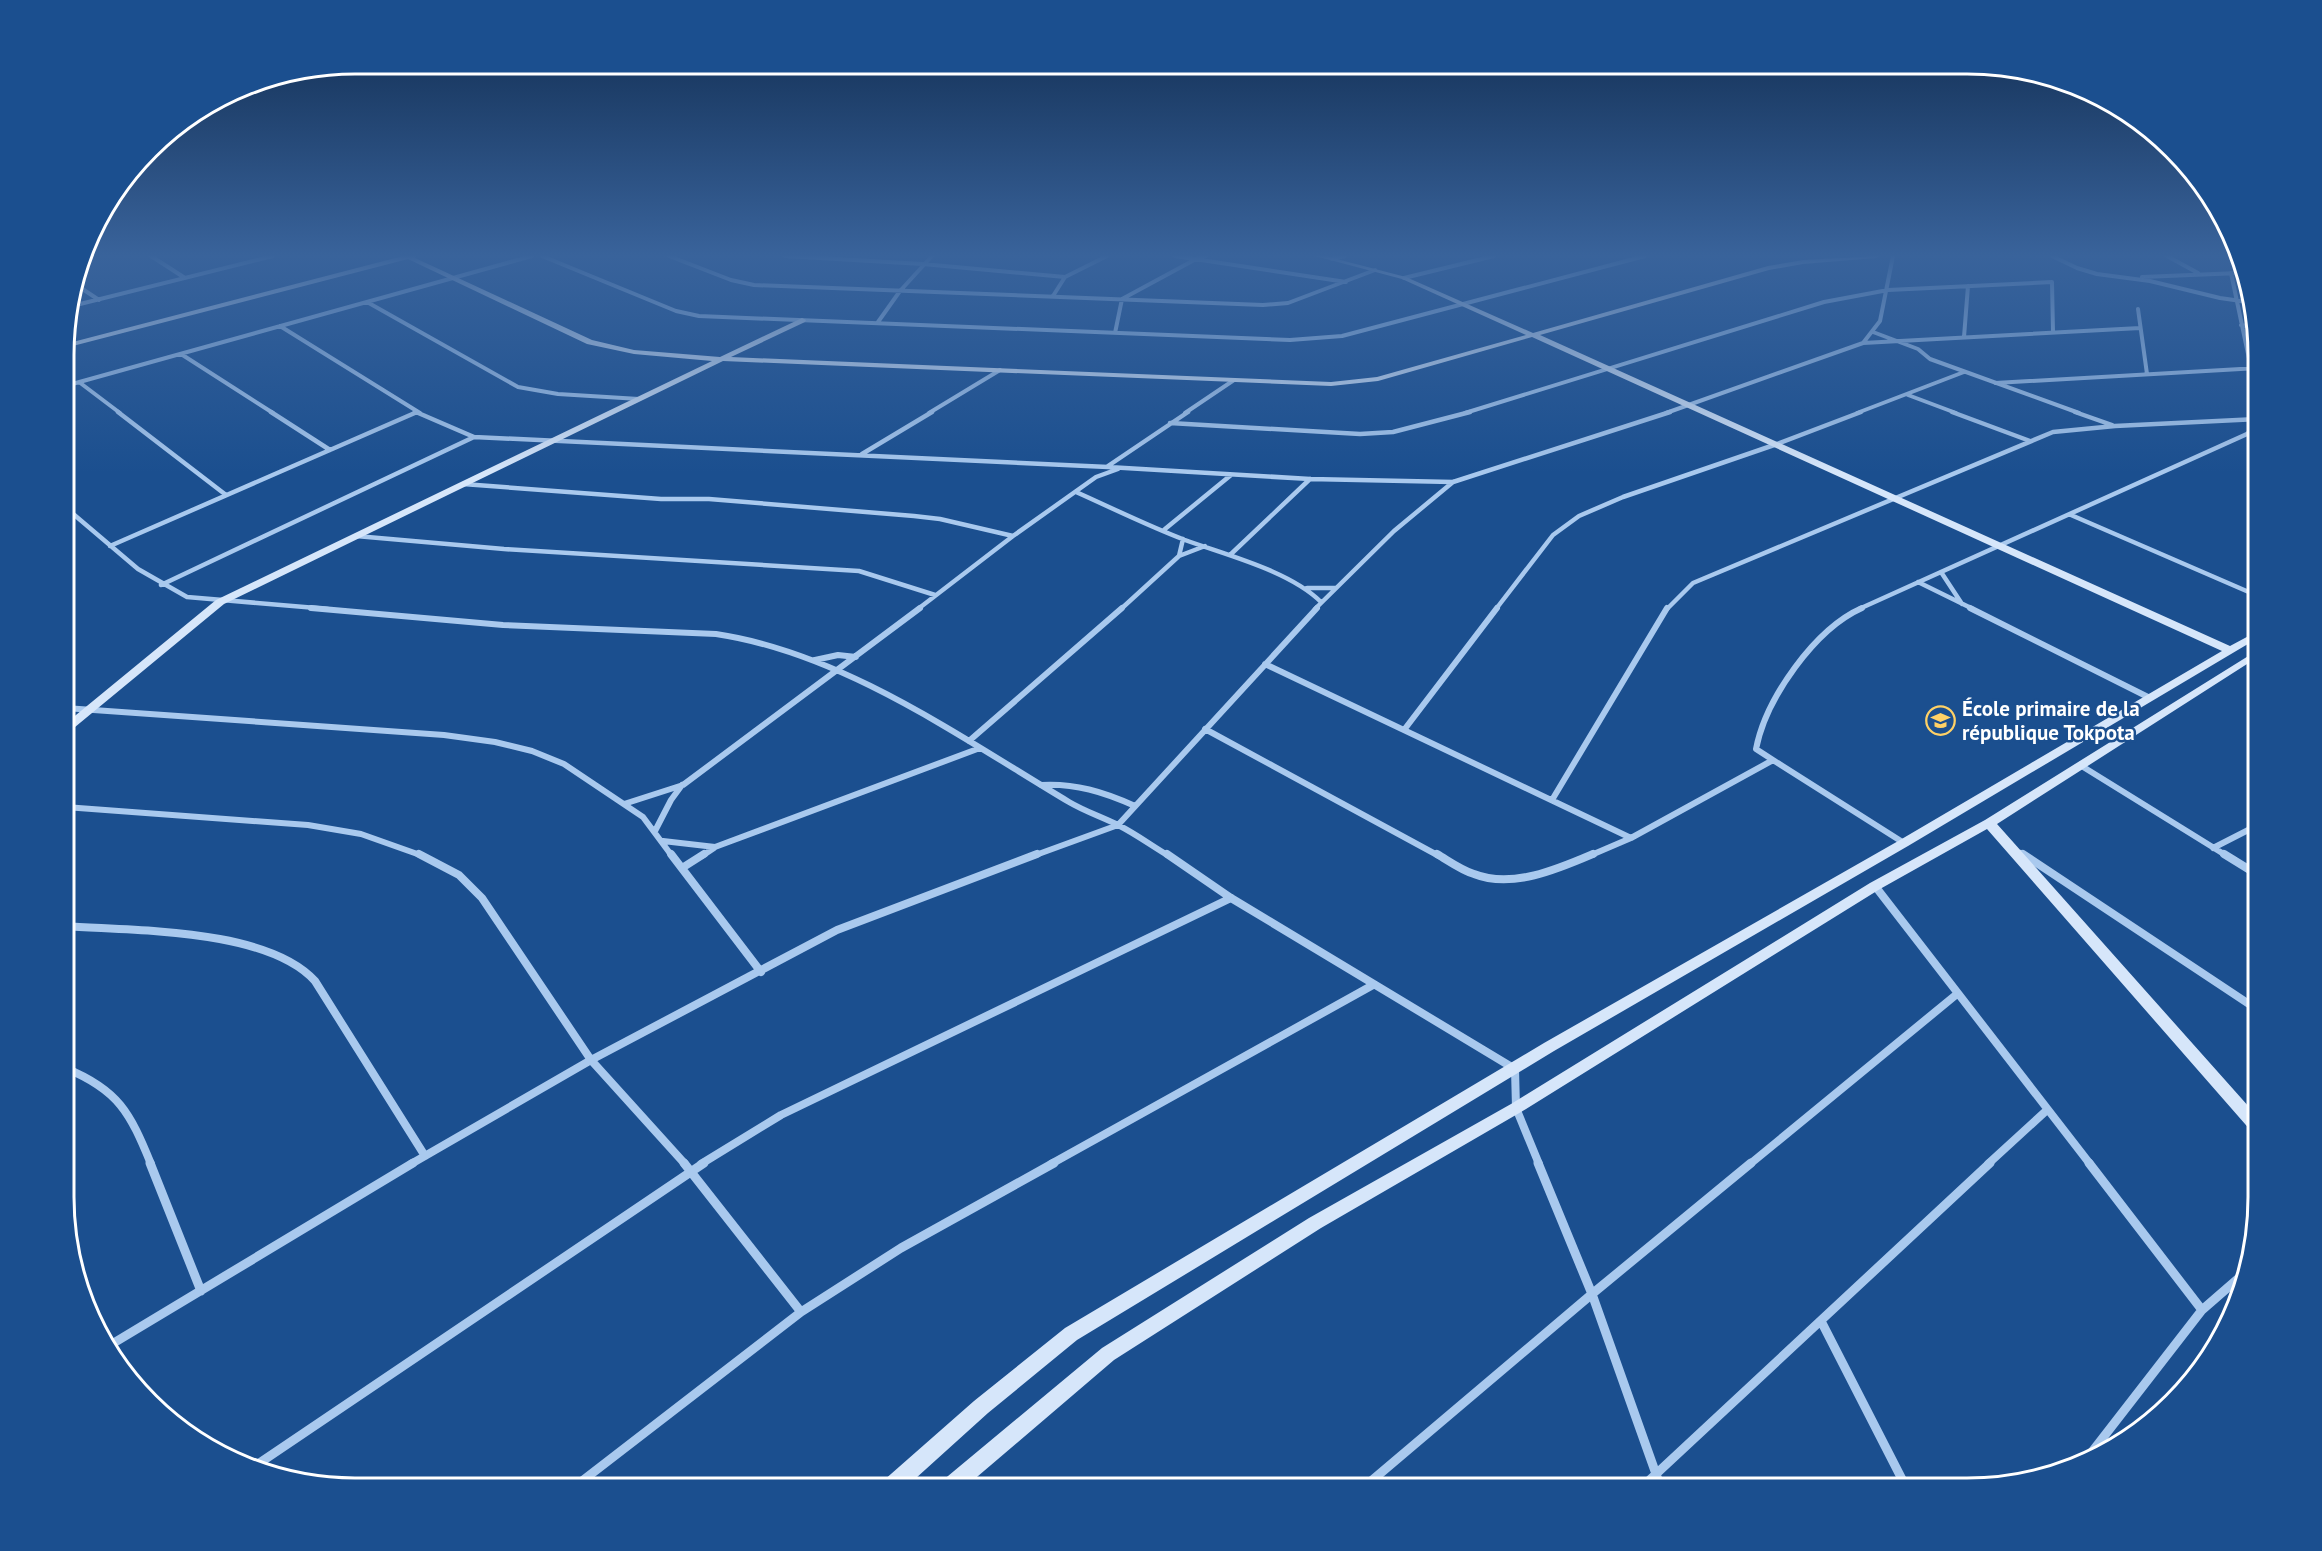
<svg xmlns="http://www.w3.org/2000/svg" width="2322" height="1551" viewBox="0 0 2322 1551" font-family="'PT Sans',sans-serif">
  <rect width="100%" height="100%" fill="#1b4f8f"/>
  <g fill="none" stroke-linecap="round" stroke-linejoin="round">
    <path stroke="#a9c9ee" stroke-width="4" d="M151,256l34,22
      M542,256l134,55 23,5 591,24 52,-4 303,-80
      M669,256l62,24 23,5 509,20 25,-2 87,-33
      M785,256l138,8 142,13
      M1175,256l171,26
      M2052,256l25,12 20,6 53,7 70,17 28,4
      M2167,256l31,17
      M1332,259l13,-3
      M2231,273l20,95
      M2142,277l97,-4
      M1404,278l90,-22
      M75,284l24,16
      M1053,296l12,-19 42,-21
      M367,302l151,85 40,7 81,5
      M68,307l205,-51
      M2138,309l9,65
      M878,322l22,-31 32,-35
      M2241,325l15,2
      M280,326l140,87
      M1873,332l45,17 12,10 149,54
      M1115,333l7,-34 74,-40 10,-3
      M1964,337l4,-51
      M1863,343l17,-22 13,-65
      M181,354l92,59
      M79,382l41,31
      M1995,383l263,-15
      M65,386l467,-130
      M1908,395l48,18
      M414,413l3,-1
      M929,413l71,-43
      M1185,413l49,-33
      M1465,413l359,-111 64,-12 164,-8 1,50
      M1666,413l197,-70 277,-15
      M1857,413l107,-41"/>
    <path stroke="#a9c9ee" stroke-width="4.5" d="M118,412l108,83
      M271,412l59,38
      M416,412l58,25 634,30 202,12 143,3 217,-70
      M1952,412l78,29
      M2075,412l37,13
      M1170,423l190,11 33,-2 77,-20
      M862,454l70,-42
      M1108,466l80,-54
      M463,484l198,15h48l205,17 26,3 73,17
      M1076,492c36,16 72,34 109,48 41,15 105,31 136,62
      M65,507l73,62 49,28 141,12
      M2071,515l187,81
      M1165,529l66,-54
      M356,536l148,13 355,22 76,24
      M110,546l307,-134
      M1230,555l80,-76
      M1179,556l26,-10
      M1941,572l21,32
      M1918,582l55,27
      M161,585l313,-148
      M1307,588h28
      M918,609l95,-73 83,-59 22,-8
      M1121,609l58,-53 4,-17
      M1315,609l79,-78 59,-49
      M1496,609l57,-74 26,-19 44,-19 154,-53 84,-32
      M1667,609l26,-26 360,-151 62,-6 143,-7
      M1859,609l388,-175 11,-9"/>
    <path stroke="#a9c9ee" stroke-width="6" d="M311,608l192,17 213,9c127,19 244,103 353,168 15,9 33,15 49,23 18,9 34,21 51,31
      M1970,608l180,90
      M815,660l23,-5 18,2
      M1265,664l366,174
      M65,708l379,27 51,7 37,9 32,13 79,53 29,39
      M1205,729l234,127
      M1404,730l93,-122
      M969,741l153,-133
      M1773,760l131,83
      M2080,765l147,91
      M1041,785c34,-2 63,7 94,21
      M1552,800l115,-192
      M624,804l59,-19 237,-177
      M65,807l243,18 53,9 62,22
      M655,831l16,-31 11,-15
      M663,841l52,6 265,-99
      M2213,848l45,-23
      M2021,853l4,3
      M702,856l12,-8
      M1033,856l85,-31 199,-217
      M1589,856l42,-18 142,-78 -17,-11c10,-51 59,-120 106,-141"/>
    <path stroke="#a9c9ee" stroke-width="8" d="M419,854l40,21 23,23 109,162 94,104
      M671,854l90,118
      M1167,854l64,44 284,171 1,39 23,56
      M1437,854c12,7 24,16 37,20 38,15 84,-5 119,-20
      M2023,854l235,156
      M2224,854l34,21
      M682,868l22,-14
      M1875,886l215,278
      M65,926c68,5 202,2 250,55l110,175
      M65,1068c54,22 65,45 86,96
      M411,1164l180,-104 246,-130 200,-76
      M701,1164l80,-49 450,-217
      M1051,1164l322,-179
      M1750,1164l207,-170
      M1988,1164l59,-54"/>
    <path stroke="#a9c9ee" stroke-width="9" d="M150,1163l51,128
      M684,1163l117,149
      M1538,1163l54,131 69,194
      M2089,1163l113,147
      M1821,1321l85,166
      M107,1347l306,-184
      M2099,1444l5,8
      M2088,1457l114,-147 46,-40
      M252,1468l452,-305
      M573,1488l228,-176 100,-64 153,-85
      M1363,1488l229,-194 159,-131
      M1641,1488l349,-325"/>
    <path fill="#d6e6fa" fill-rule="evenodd" d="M403,256h13l-1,2 177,82 42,10 86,7 82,-39 4,2 -1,2 -74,35 600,25 46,-5 149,-42 -124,-56 -87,-23h10l81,21 127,56 235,-67 35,-6 76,-4 -3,2 -73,6 -34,6 -229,65 690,311 28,-15v7l-350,208 -354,205 -477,289 -89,73 -83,75h-25l3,-7 91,-80 91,-73 479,-285 356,-203 322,-189 -690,-314 -154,44 -47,5 -608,-25 -499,243 -155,128 -4,1v-9l151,-124 496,-239 -78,-7 -47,-10 -179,-85 -343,89v-4z
      M2258,650v7l-261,167 261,293v16l-6,-1 -265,-303 -107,60 -359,223 -200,116 -207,132 -150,128h-25l3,-7 160,-133 207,-130 202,-114 359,-221 115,-63z"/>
  </g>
  <linearGradient id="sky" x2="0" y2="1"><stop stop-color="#0f2b4f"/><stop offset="0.54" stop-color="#39639b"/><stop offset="1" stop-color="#39639b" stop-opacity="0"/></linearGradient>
  <rect width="2322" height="473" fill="url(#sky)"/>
  <defs>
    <symbol id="school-ring" viewBox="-11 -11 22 22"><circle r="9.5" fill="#1b4f8f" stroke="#ffd166" stroke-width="1.5"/><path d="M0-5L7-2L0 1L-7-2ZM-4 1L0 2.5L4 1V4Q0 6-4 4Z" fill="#ffd166"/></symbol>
  </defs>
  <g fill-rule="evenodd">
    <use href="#school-ring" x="1924" y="704" width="33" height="33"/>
  </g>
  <g text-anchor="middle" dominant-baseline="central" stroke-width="5" stroke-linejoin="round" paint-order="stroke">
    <g font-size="21" font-weight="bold" fill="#fff" stroke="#1b4f8f" text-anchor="start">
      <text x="1962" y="708">École primaire de la<tspan x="1962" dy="24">république Tokpota</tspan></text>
    </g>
  </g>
  <path d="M0 0H2322V1551H0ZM355 74H1967A281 281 0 0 1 2248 355V1197A281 281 0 0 1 1967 1478H355A281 281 0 0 1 74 1197V355A281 281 0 0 1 355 74Z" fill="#1b4f8f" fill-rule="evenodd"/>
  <path fill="none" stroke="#fff" stroke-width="3" d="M355 74H1967A281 281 0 0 1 2248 355V1197A281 281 0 0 1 1967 1478H355A281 281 0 0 1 74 1197V355A281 281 0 0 1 355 74Z"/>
</svg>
